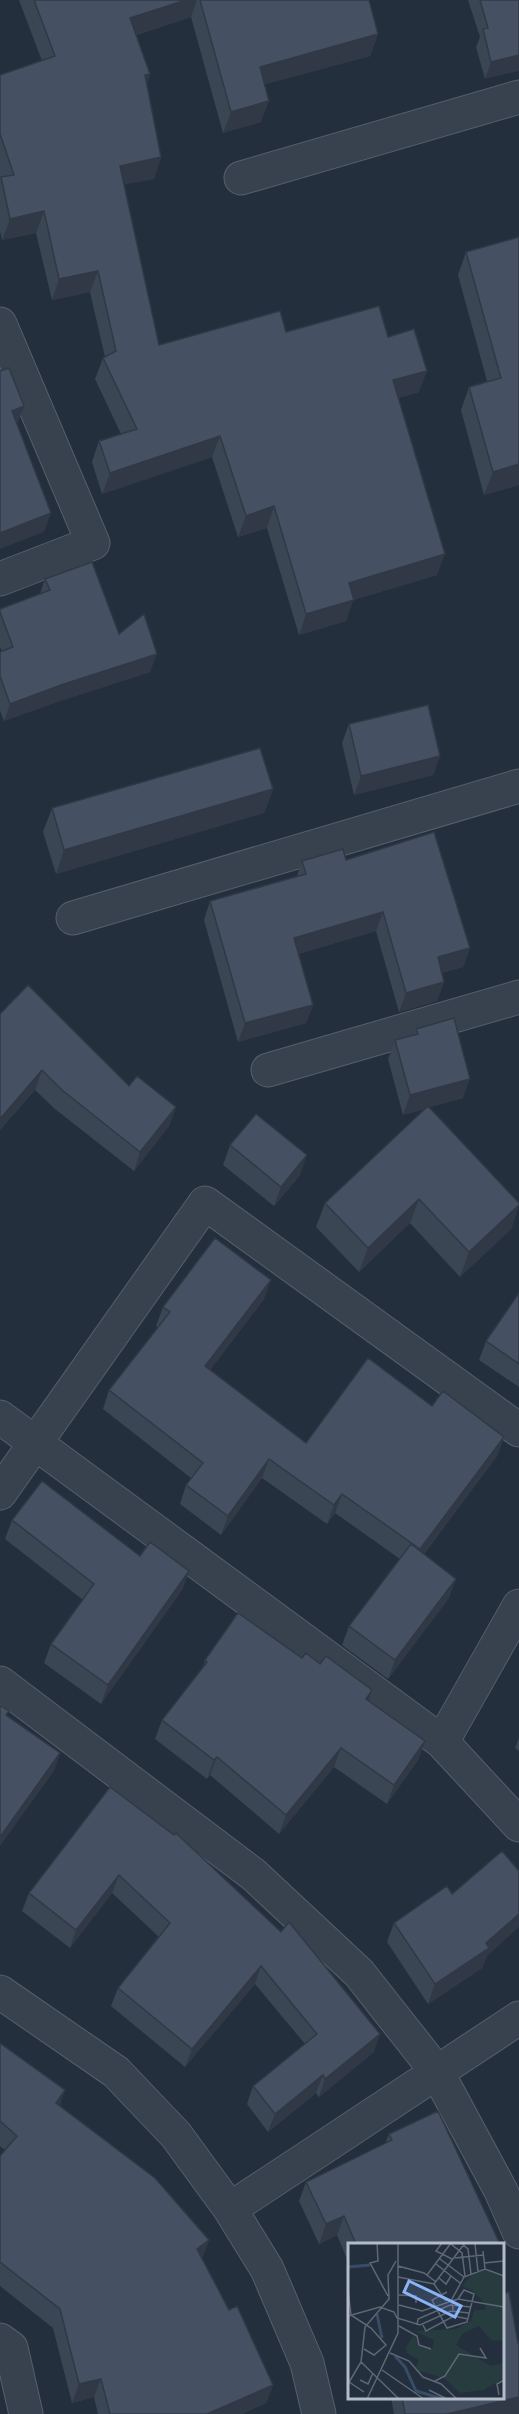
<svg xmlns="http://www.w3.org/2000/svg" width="519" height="2414" viewBox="0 0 519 2414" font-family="Karla,sans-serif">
  <rect width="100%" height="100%" fill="#242f3e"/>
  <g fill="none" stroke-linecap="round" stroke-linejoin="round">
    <defs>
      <path id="minor" d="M241,178l278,-81
        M0,324l93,219 -93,36
        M73,918l446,-132
        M268,1070l251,-73
        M0,1417l442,325 77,83
        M0,1493l205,-290 314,227
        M0,1683l254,192 105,98 78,99 64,119 18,41
        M442,1742l77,-136
        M0,1992l116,80 60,63 54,74 37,60 40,94 12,51
        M230,2209l289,-191
        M0,2340l11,8 15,66"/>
    </defs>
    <use href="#minor" stroke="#565f6c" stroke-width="35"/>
    <use href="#minor" stroke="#38414e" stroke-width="33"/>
  </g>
  <path fill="#3b4654" d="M19,0h350l9,34 -8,22 -105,28 -4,38 -38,11 -32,-116 -55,18 14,39 -3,9 14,74 -7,22 -30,5 35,161 127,-13 102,5 31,55 -21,6 39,177 -84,25 -7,21 -47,14 -32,-107 -29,9 -26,-80 -110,37 -10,-32 7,-21 22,-7 -26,-55 8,-21 2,-1 -15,-65 -38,8 -16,-67 -34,7 -2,-9v-156l42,-14z
    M468,0h51l-34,79 -9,-32 4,-10z
    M519,237v248l-35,10 -23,-85 8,-23 18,-6 -29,-106 8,-23z
    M45,579l74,55 31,38 -96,31 -50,18 -4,-10v-59h2l-2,-5v-38l40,-15z
    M349,724l91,32 -7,19 -79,20 -12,-52z
    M273,789l-9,24 -208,61 -13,-42 9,-24z
    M346,860l124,88 -7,19 -21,6 2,9 -7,19 -38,11 -23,-81 -78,23 15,51 -7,18 -68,19 -34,-122 6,-19 87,-25 5,-15z
    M0,1014l129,72 47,21 -7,19 -35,45 -79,-62 -20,-19 -35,40z
    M416,1029l47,69 -34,9 83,121 -52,49 -50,-54 -51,49 -43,-45 9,-24 100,-94 -22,6 -15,-56 7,-19 19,-5z
    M230,1145l70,30 -26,31 -51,-41z
    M519,1293v94l-40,-27 7,-19z
    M264,1299l-54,71 96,73 126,-37 72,31 -7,19 -73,98 25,44 -61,81 -46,-34 7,-19 51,-67 -65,-46 -8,11 -65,-46 -41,57 -41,-31 6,-19 5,-7 -88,-69 6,-19 49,-63 -2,-1 7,-19z
    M12,1520l177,51 -7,19 -81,114 -57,-41 7,-19 32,-44 -78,-61z
    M302,1658l66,43 57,40 -7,19 -31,44 -53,-37 -55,67 -69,-59 -3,4 -52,-40 7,-19 41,-53 2,-7z
    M519,1738v13l-4,-3z
    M110,1787l264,265 -55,45 -3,-4 -48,39 -21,-28 6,-18 52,-42 -50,-60 -70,83 -74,-61 7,-18 41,-51 -47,-44 -42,55 -48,-37 7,-18z
    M452,1894l35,62 -5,12 -54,36 -41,-62 7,-19z
    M0,2043l60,62 149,135 -7,18 27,52 44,75 -7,18 -24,11h-144l-4,-17 -22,6 -19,-75 -53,-42v-130l5,-6 -5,-4z
    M389,2134l111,110h-150v22l-13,-31 -18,9 -20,-43 7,-19 79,-38z
    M391,2397h111l17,17h-125z"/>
  <path fill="#303945" d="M186,0h11l-6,17 -69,22 8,-21z
    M378,34l-8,22 -118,32 8,-21z
    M519,55v16l-34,8 6,-17z
    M150,74l-7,21 2,-20z
    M269,101l-8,21 -38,11 8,-21z
    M161,157l-7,22 -42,8 8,-21z
    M44,211l-8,22 -34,7 8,-21z
    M98,271l-8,21 -38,8 7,-21z
    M427,371l-8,21 -34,9 8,-21z
    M24,406l-7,19 -5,-14z
    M220,436l-8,21 -110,37 8,-21z
    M519,464v21l-35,10 9,-23z
    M274,506l-7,22 -29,9 8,-21z
    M51,513l-7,19 -44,17v-16z
    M445,554l-8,21 -84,25 -7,21 -47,14 7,-21 43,-31z
    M157,654l-7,18 -96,31 -50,18 6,-17 51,-19z
    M440,756l-7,19 -79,20 7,-19z
    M273,789l-9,24 -208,61 8,-24z
    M383,912l-7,19 -89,26 7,-19z
    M470,948l-7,19 -32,9 7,-19z
    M444,982l-7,19 -38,11 7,-19z
    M313,1005l-7,18 -68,19 7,-19z
    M42,1070l-7,20 -35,40v-11z
    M470,1079l-7,19 -60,17 7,-20z
    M176,1107l-7,19 -35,45 6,-19z
    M307,1155l-7,20 -26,31 7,-19z
    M419,1199l-9,24 -51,49 9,-24z
    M519,1205l-7,23 -52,49 9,-25z
    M271,1280l-7,19 -65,86 6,-19z
    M504,1437l-7,19 -84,112 7,-19z
    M269,1459l-7,19 -41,57 7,-19z
    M342,1494l-7,19 -8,11 7,-19z
    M189,1571l-7,19 -81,114 7,-19z
    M456,1579l-7,19 -61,81 7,-19z
    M372,1690l-6,19v-10z
    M425,1741l-7,19 -31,44 7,-19z
    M341,1748l-7,19 -55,67 7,-19z
    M60,1753l-6,18 -54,75v-9z
    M217,1757l-7,18 -3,4 7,-19z
    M119,1875l-7,18 -42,55 6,-18z
    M519,1914v13l-32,29 -5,12 -54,36 7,-20 51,-41z
    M261,1966l-6,18 -70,83 7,-18z
    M380,2034l-6,18 -55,45 6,-18z
    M323,2075l-7,18 -48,39 7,-18z
    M65,2090l-6,19 -3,-6z
    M344,2216l-7,19 -18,9 7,-20z
    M209,2240l-7,19 -5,-10z
    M101,2379l-7,18 -22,6 7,-19z
    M273,2385l-7,18 -24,11h-35z
    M519,2397v17h-72z"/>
  <path fill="#455162" stroke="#303945" stroke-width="1.5" d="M34,0h152l-56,18 20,56 -5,1 16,82 -41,9 39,179 121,-34 6,21 93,-26 9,31 26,-8 13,42 -34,9 52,174 -96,29 5,17 -48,14 -32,-108 -28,10 -26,-80 -110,37 -11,-32 38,-12 -34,-71 13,-7 -18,-80 -39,8 -15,-68 -34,8 -9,-42 13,-2 -14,-41v-59l55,-19z
    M200,0h169l9,34 -118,33 9,34 -38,11z
    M480,0h39v55l-28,7 -8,-33 5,-1z
    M519,237v227l-26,8 -24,-85 32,-9 -35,-126z
    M9,368l15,38 -12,5 39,102 -51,20v-162z
    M92,562l27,72 25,-20 13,40 -96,31 -51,19 -10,-28v-24l13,-5 -13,-35v-3l50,-19 -5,-11z
    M428,705l12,51 -79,20 -12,-52z
    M260,748l13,41 -209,61 -12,-42z
    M434,832l36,116 -32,9 6,25 -38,11 -23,-81 -89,26 19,67 -68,18 -35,-122 96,-27 -4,-13 41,-12 3,11z
    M28,985l101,101 8,-10 39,31 -36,45 -78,-62 -20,-20 -42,49v-105z
    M454,1018l16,61 -60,16 -15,-55 23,-6 -2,-5z
    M428,1106l91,97v2l-50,47 -50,-53 -51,49 -43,-45z
    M256,1114l51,41 -26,32 -51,-42z
    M215,1238l56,42 -66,86 101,77 62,-85 64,48 11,-15 61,46 -84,112 -78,-55 -8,11 -65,-46 -41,57 -42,-31 17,-22 -94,-73 61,-78 -7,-5z
    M519,1293v71l-33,-23z
    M42,1481l98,75 10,-14 39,29 -81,114 -57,-41 43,-60 -82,-64z
    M411,1544l45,35 -61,81 -46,-34z
    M238,1613l64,45 4,-5 14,11 6,-8 46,34 -6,9 59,42 -31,44 -53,-37 -55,67 -69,-58 -3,3 -52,-40 45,-58 -2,-2z
    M0,1705l9,6 -3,4 54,38 -60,84z
    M110,1787l64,48 2,-2 105,99 8,-10 91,112 -55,45 -2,-4 -48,39 -22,-28 64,-52 -56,-68 -69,83 -74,-61 52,-65 -51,-48 -43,55 -47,-37z
    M502,1851l17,20v43l-33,29 3,5 -54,36 -41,-61 53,-37 5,8z
    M0,2043l65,47 -9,13 99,75 54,62 -12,9 32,61 8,-4 36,79 -66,29h-97l-9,-35 -22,5 -19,-75 -60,-47v-106l17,-20 -17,-15z
    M438,2111l62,133h-144l-12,-28 -18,8 -20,-42 86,-42 -3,-6z
    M509,2292l9,51h1v54l-72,17h-42l-3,-17h100v-103z"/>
  <g transform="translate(348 2243)">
    <rect width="156" height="156" fill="#242f3e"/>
    <path d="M137,27l19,7v63l-12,1 -13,-15 -17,8 -6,11 35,21 13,-3v15l-20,12 -24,3 -16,-15 -25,-7 -3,-4 3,-7 -12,-7 -1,-6 8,-12 4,9 14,5 2,-9 -20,-9 42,-2 15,-8 3,-11h11l1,-5 -13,-14 -11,-5 10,-11z" fill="#263c3f"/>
    <path fill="none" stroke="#394c67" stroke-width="3" d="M0,24l22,-2M29,71l5,24M47,113l10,11 11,24 27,8"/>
    <path fill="none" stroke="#5e6776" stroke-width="1.5" d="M29,0l1,18 -8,2 18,33M94,0l-6,8 16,8M113,0l7,6 3,25M103,1l11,9 3,23M127,1l3,28M135,8l2,18M107,15l28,-3M92,16l24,18M136,20l20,-2M88,21l24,19M50,23l26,7 12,9M79,32l24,-32M50,34l36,7 31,-41M91,35l7,6 5,-8M86,41l12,17M0,47l3,25M99,49l-15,8 15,28 20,-6 7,-28 -10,-4 -6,9M51,52l17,1v7M51,62l23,6 36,-12 46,8M105,67l-1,-11 12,-22 21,-8 19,7M3,72l20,13 15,17 -12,10 -10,-6M0,73l32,-9 14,5 3,6 23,7 31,-14 18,2M69,82l1,-6 32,-14 21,2M75,82l3,6 28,-15 14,3M51,83l18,10 2,9 12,4M42,110l19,8 14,16 18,7 16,15M13,119l38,37M34,127l42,29M12,137l8,4 5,-11M87,138l10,-5 14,-22 27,4 -6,-10M1,139l15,10M0,141l13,-22 4,-35 24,-28 -1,-24 8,-14M81,147l18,9M151,152l-2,-11 7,-4M19,156l31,-66v-90"/>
    <path fill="#8ab4f8" fill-opacity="0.15" stroke="#8ab4f8" stroke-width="3" d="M61,38l52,25 -6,11 -51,-25z"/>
    <rect width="156" height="156" fill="none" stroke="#b4bcc9" stroke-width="3"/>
  </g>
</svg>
